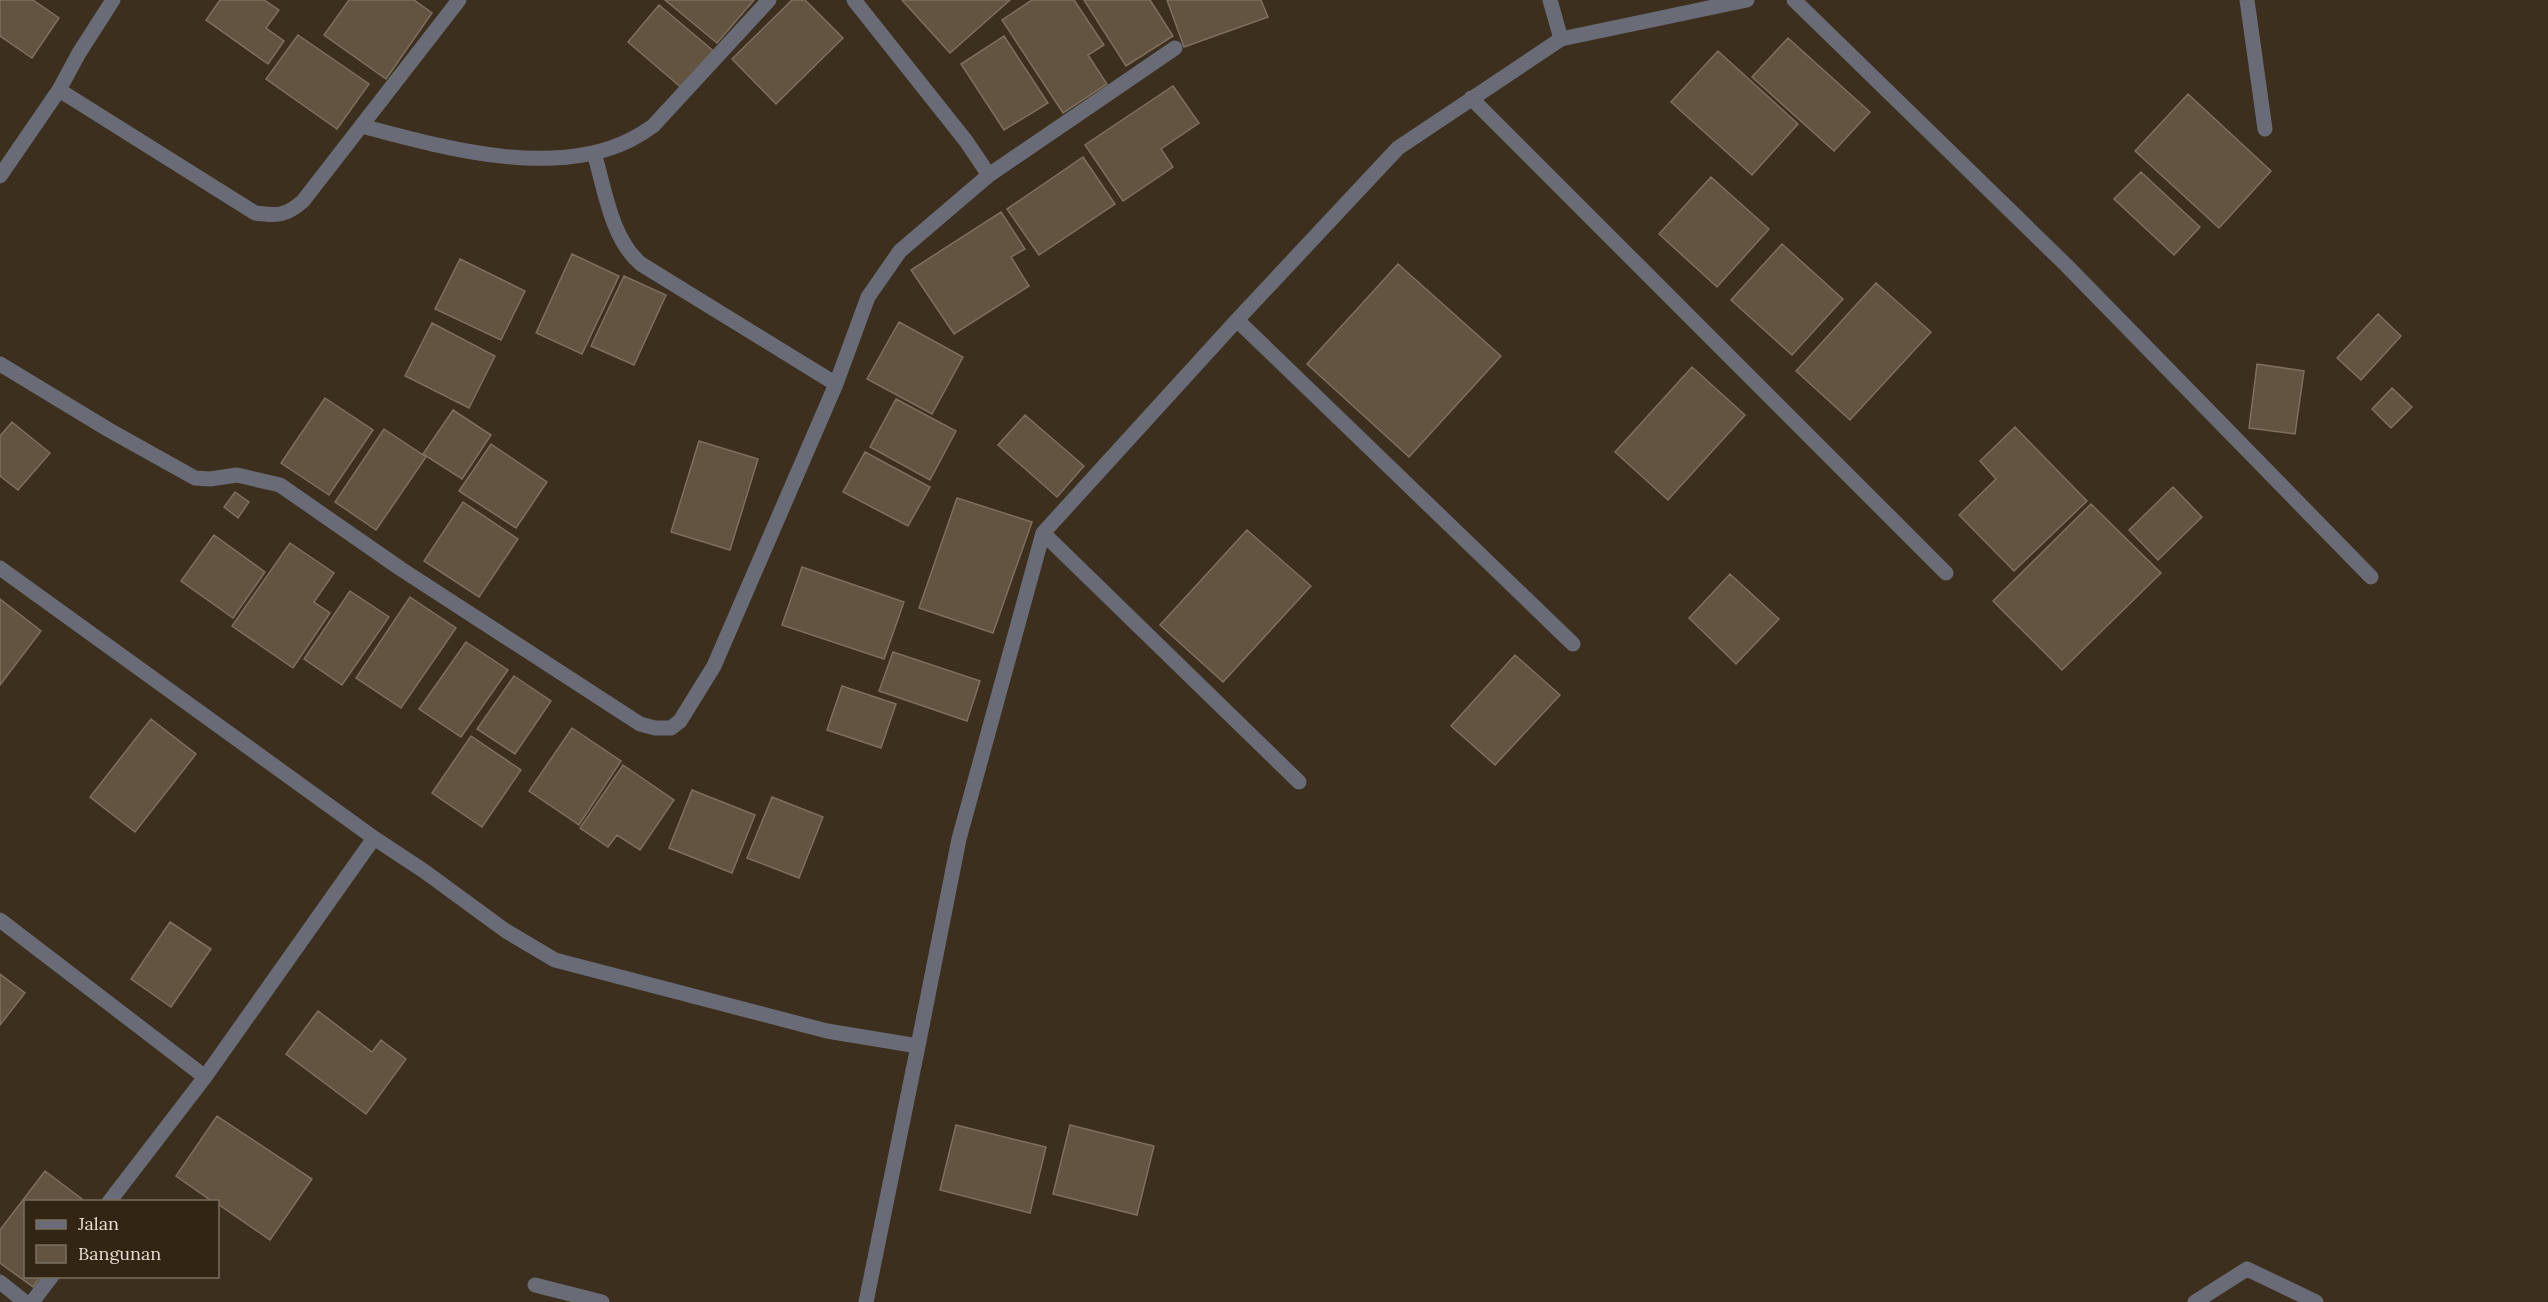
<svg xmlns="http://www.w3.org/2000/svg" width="2548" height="1302" viewBox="0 0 2548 1302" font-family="Lora,serif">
  <rect width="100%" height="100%" fill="#3c2f1e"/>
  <path fill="#635442" stroke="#7f6f5c" stroke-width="1.5" d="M0,0h33l26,18 -27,40 -32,-22z
    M220,0h44l15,10 -13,18 18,13 -16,23 -62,-44z
    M349,0h65l18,13 -46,66 -62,-44z
    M665,0h89l-37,43z
    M792,0h13l38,38 -67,66 -44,-45z
    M902,0h108l-60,53z
    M1032,0h42l30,45 -16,10 19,29 -44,29 -61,-93z
    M1084,0h66l23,36 -47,30z
    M1167,0h94l7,17 -84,30z
    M659,5l57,48 -32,37 -56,-48z
    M298,35l71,49 -32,45 -71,-50z
    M1004,36l44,67 -44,27 -43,-66z
    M1788,38l82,74 -36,39 -82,-74z
    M1718,51l80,73 -46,51 -81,-73z
    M1173,86l26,37 -38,26 12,18 -50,34 -38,-56z
    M2188,94l83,77 -52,57 -84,-77z
    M1083,157l32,47 -76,51 -32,-46z
    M2141,172l59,55 -26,28 -60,-56z
    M1711,177l58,52 -52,58 -58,-53z
    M1001,212l24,37 -14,8 18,29 -75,48 -43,-64z
    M1782,244l61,55 -51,56 -61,-55z
    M572,254l47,22 -37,78 -46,-21z
    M460,259l65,32 -24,49 -66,-31z
    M1398,264l103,92 -92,101 -102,-93z
    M624,276l42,19 -32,70 -43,-19z
    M1876,283l55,49 -81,88 -54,-49z
    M2378,314l23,22 -40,44 -24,-22z
    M899,322l64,35 -31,57 -65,-35z
    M432,323l63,33 -26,52 -64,-32z
    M2257,364l47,7 -9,63 -46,-6z
    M1692,367l53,48 -77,85 -53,-48z
    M2392,388l20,19 -21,21 -19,-19z
    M325,398l48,32 -44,65 -48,-32z
    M896,399l60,32 -26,49 -60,-33z
    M453,410l38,25 -29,44 -39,-25z
    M1025,415l59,51 -27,31 -59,-52z
    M12,422l38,31 -32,37 -18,-14v-40z
    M2015,427l72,74 -73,70 -55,-56 37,-36 -16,-18z
    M384,429l42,28 -50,73 -41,-28z
    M699,441l59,18 -28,91 -59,-18z
    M491,444l56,38 -31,46 -57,-37z
    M865,452l65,35 -22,39 -65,-34z
    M2173,487l29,30 -44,43 -29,-30z
    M235,492l14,10 -11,16 -14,-11z
    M957,498l75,24 -39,111 -74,-25z
    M463,502l55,37 -39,58 -55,-36z
    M2091,504l70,69 -99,97 -69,-69z
    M1247,530l64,56 -88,96 -63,-57z
    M214,535l51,37 -32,46 -52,-37z
    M290,543l44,30 -20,29 16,11 -37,55 -61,-42z
    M802,567l102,35 -20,57 -102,-34z
    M1730,574l49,45 -43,45 -47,-46z
    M350,591l39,26 -47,68 -38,-26z
    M410,597l46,31 -55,80 -45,-30z
    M0,599l41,32 -41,54z
    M466,642l42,28 -47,67 -42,-28z
    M893,652l87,29 -13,40 -88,-30z
    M1515,655l45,40 -65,70 -44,-39z
    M514,676l37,25 -36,53 -38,-25z
    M842,686l54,18 -15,44 -54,-18z
    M151,719l45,35 -61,78 -45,-35z
    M572,728l49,33 -42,64 -50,-34z
    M471,736l50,34 -39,57 -50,-34z
    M623,765l51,35 -34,50 -23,-15 -9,12 -28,-19z
    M692,790l63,25 -23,58 -63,-25z
    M772,797l51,20 -24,61 -52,-20z
    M170,922l41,27 -40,58 -40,-28z
    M0,974l25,19 -25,32z
    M318,1011l54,41 9,-12 25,19 -40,55 -80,-60z
    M217,1116l95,63 -42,61 -52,-36v-2h-5l-37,-26z
    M956,1125l90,22 -16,66 -90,-23z
    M1070,1125l84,21 -17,69 -84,-21z
    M45,1171l41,31h-60v74h15l-8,11 -33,-24v-33z"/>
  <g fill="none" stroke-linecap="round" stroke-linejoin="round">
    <path stroke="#696c76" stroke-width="15" d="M113,0l-34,53 -20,37 196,123c23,3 31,3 48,-12l156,-201
      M854,0l112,141 23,34
      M1550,0l11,39
      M1794,0l273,266 304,311
      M2247,0l18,129
      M1471,98l475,475
      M362,126c79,21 190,53 268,14 8,-4 16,-9 23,-14l116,-126
      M594,153c11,36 17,86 47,111l195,120
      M0,176l59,-86
      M1237,320l336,324
      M0,364l109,66 86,48 15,1 27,-4 43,10 121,84 239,155 15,4h16l9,-7 34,-55 122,-282 32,-87 32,-46 89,-76 186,-127
      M1043,533l256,249
      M0,568l374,270
      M0,920l205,157
      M109,1202l96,-125 169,-239 50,33 82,60 49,29 272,71 91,15 41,-207 84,-306 194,-213 161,-172 163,-109 186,-39
      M0,1282l25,20
      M535,1285l67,17
      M32,1302l20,-26
      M866,1302l52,-256
      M2195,1302l52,-33 69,33"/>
  </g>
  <rect x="24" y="1200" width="195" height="78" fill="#322514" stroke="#7a6f60" stroke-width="1.5"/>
  <rect x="36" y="1220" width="30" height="9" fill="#696c76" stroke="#7a6f60" stroke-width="1.5"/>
  <text x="78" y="1230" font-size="18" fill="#e6ddd3">Jalan</text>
  <rect x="36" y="1245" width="30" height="18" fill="#635442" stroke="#7a6f60" stroke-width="1.5"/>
  <text x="78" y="1260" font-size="18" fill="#e6ddd3">Bangunan</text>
</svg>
